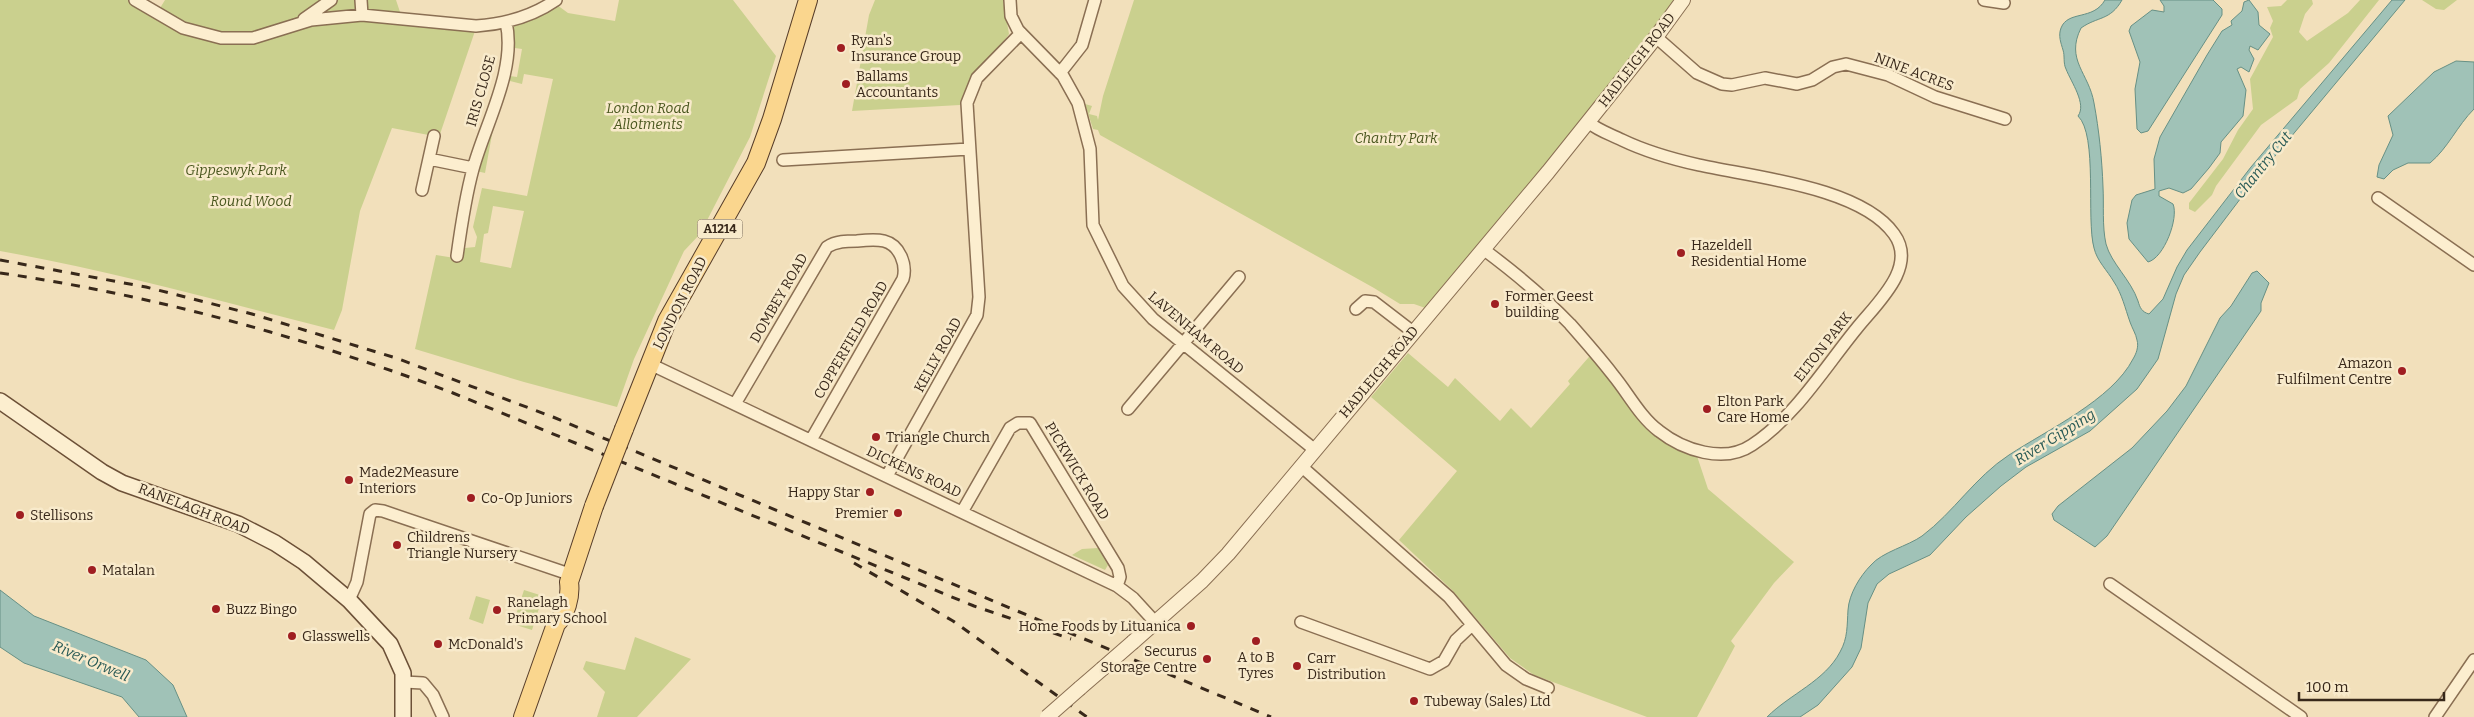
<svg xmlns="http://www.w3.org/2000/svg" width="2474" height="717" viewBox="0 0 2474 717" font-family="Bitter,serif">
  <rect width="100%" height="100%" fill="#f2e0bb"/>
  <path fill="#cad08e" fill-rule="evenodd" d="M0,0h135l22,13 8,-13h231l5,15 28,12 46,4 -36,106 -47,-9 -32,83 -18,99 -8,20c-111,-28 -221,-59 -334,-79z
    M619,0h114l43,56 -26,81 -50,97 -16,17 -8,17 -42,91 -17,48 -93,-25 -109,-33 21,-94 25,4 4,-11 10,-1 2,-10 -4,-10 9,-39 45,8 26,-117 -29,-5 -2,10 -20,-5 1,-4 14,2 5,-28 -14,-2 -2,-25 47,-20 15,11 47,8zM493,206l31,5 -13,57 -31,-6 4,-28 4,-1z
    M875,0h128l6,34c-18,26 -40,37 -49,71l-108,6 17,-96z
    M1134,0h549l-252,310 -17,-6h-14l-26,-16 -274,-153 -2,-5 -5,-1 -8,-25 7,2 -3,8 8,2 1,4 5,-24z
    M2287,0h25l1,4 -8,10 -6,18 8,9 41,-28 12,-13h19l-50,63 -29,26 -3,10 -36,26 -45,61 -4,9 -17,17 -6,-3v-6l34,-44 15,-29 15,-21 -3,-30 23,-42 -3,-9 3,-7 -6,-14 14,-1z
    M2422,0h35l-13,10 -8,-1z
    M489,123l4,6 -8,44 -13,-3z
    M1595,350l46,60 56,46 11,33 86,73 -20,21 -43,58 4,5 -38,71h-50l-113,-42 -24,-17 -58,-68 -53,-50 58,-69 -86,-74 37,-44 40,34 7,-9 45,43 11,-13 20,20 39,-44 -2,-3z
    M1098,548l10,17 -3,5 -33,-15 10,-6z
    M524,590l19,6 -11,34 -19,-6z
    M476,596l14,4 -7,24 -14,-5z
    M635,637l56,22 -54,58h-40l8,-25 -22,-23 3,-8 39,9z"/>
  <path fill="#a0c2b7" stroke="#679085" d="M2105,0h17c-12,21 -24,16 -41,28 -16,32 8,45 13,75 5,27 8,56 9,84 1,18 -1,39 3,57 5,19 25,36 32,57 2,7 4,11 11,13l14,-15 14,-32 10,-17 64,-83 141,-167h13l-155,186 -50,66 -16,23 -8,19 -18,65 -21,30 -47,42 -64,36 -25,19 -35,31 -36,38 -41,19 -12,10 -9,19 -7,45 -9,19 -34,38 -18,12h-33c23,-23 58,-36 73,-65 8,-14 7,-27 8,-42 1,-16 12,-34 23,-45 11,-13 37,-19 51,-29 32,-24 53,-59 87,-81 38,-25 103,-55 124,-96 3,-5 6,-12 4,-19 -1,-6 -5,-12 -7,-18 -5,-14 -8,-28 -16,-40 -7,-12 -17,-21 -20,-34 -8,-29 4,-113 -16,-132 9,-12 -7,-34 -12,-47 -3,-6 -1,-13 -3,-19 -2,-7 -5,-14 -2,-22 7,-18 32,-7 44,-28z
    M2160,0h53l9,9v6l-74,116 -7,2 -4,-4 -2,-40 5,-27 -11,-31 2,-5 21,-16 12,2v-6z
    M2249,0l9,12 1,13 11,9 -12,16 -8,-4 -1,4 5,9 -5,13 -8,-5 -4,2 9,21 -3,26 -22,26 -1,11 -11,15 -18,21 -8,4 -14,-5 -10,3v5l14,8c6,14 -9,54 -25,58l-19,-23 -2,-16 5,-23 4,-5 19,-6 -1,-30 6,-22 47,-82 15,-24 10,-6 -1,-4 11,-10 2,-9z
    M2456,61l18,1v47c-17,17 -26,39 -44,54h-22l-15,7 -9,9 -7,-2 2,-12 14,-30 -5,-19 46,-44z
    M2257,271l12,12 -8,20v8l-154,225 -12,11 -41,-27 -2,-6 6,-8 74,-58 35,-37 19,-25 34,-68 11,-12 21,-33z
    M0,590l34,26 112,44 27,25 14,32h-48l-17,-20 -98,-34 -24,-16z"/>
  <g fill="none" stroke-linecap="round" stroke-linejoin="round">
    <defs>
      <path id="minor" d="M135,0l48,28 38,10h32l58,-18 51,-5 114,11c29,-2 57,-10 80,-26
        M361,0l1,15
        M1010,0l1,16 7,14 45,46 15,27 12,46 3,76 30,61 30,33 162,131
        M1984,0l20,3
        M304,19l27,-19
        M1656,37l41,36 25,11 10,1 33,-7 32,6 15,-4 21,-13 13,-3 42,11 47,22 70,22
        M1060,73l22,-28 13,-45
        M429,159l44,9
        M783,160l186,-11
        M422,190l12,-54
        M2378,198l96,67
        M1483,249c31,23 60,47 87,75 15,17 30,34 43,51 15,18 27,42 46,56 24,19 65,33 93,14 43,-28 73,-78 105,-117 20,-25 61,-61 37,-94 -33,-47 -141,-57 -195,-69 -27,-6 -52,-13 -77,-25 -12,-6 -23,-9 -34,-18
        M457,256c4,-29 8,-58 16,-87 12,-45 44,-99 33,-147
        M1356,309l9,-8 9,1 39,30
        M650,364l467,222 16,12 22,24
        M735,404l92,-157c9,-6 20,-6 30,-6 9,-1 19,-2 27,0 16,4 23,24 19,38l-92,161
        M1128,409l111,-132
        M1301,466l148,131 57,68 20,14 22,9
        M887,476l90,-161 2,-18 -12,-194 10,-25 44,-45
        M962,512l48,-84 8,-5h12l88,145 2,9 -3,9
        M2110,584l191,133
        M349,600l8,-18 13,-68 5,-4 8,1 189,64
        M1301,622l129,47 14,-8 12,-21 16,-15
        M404,682l19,1 10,12 10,22
        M2435,717l39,-57"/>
      <path id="tertiary" d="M1133,642l69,-61 26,-27 320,-382 108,-135 27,-37
        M1080,688l22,-19"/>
      <path id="secondary" d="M0,401l102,71 20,11 116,41 37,19 29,19 45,38 41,44 13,29v44"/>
      <path id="primary" d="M624,429l43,-108 89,-158 16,-44 36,-119
        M523,717l33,-93c10,-10 15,-27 13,-42l25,-76"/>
    </defs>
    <use href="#minor" stroke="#8a6f53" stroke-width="14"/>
    <use href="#tertiary" stroke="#8a6f53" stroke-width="16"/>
    <use href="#secondary" stroke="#6c5037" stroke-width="18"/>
    <use href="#primary" stroke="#573d29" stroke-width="20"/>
    <use href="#minor" stroke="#fceecf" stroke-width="11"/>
    <use href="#tertiary" stroke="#fceecf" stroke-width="14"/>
    <use href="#secondary" stroke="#fceecf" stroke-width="15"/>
    <use href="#primary" stroke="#fad68e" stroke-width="18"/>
    <path stroke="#38281a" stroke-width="3" stroke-dasharray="9 9" stroke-linecap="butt" d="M0,260l146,27 106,27 144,44 157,59 718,300
      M0,273c154,22 307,65 453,120l521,213 97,33
      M854,563l99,58 134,96"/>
    <defs>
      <path id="tertiary-bridge" d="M1102,669l31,-27
        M1047,717l33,-29"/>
      <path id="primary-bridge" d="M594,506l30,-77"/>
    </defs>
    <use href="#tertiary-bridge" stroke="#8a6f53" stroke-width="16" stroke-linecap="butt"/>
    <use href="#primary-bridge" stroke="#573d29" stroke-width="20" stroke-linecap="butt"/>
    <use href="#tertiary-bridge" stroke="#fceecf" stroke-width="14"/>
    <use href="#primary-bridge" stroke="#fad68e" stroke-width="18"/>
  </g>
  <g fill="#9f1e21" stroke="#f8eacb" stroke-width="2">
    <circle cx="841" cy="48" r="5"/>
    <circle cx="846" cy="84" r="5"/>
    <circle cx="1681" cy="253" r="5"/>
    <circle cx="1495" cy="304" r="5"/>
    <circle cx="2402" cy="371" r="5"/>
    <circle cx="1707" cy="409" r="5"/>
    <circle cx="876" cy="437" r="5"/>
    <circle cx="349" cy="480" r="5"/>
    <circle cx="870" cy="492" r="5"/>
    <circle cx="471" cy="498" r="5"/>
    <circle cx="898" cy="513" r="5"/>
    <circle cx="20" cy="515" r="5"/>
    <circle cx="397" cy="545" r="5"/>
    <circle cx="92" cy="570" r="5"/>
    <circle cx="216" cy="609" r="5"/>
    <circle cx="497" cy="610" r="5"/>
    <circle cx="1191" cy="626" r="5"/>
    <circle cx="292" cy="636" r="5"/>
    <circle cx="1256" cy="641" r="5"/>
    <circle cx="438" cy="644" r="5"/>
    <circle cx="1207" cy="659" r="5"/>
    <circle cx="1297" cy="666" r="5"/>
    <circle cx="1414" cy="701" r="5"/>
  </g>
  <g text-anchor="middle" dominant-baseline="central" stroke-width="5" stroke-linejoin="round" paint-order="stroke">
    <rect fill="#f8eacb" stroke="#72624f" stroke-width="1" x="697.5" y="219.5" width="45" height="19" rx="4"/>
    <g font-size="12" font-weight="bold" fill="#38281a">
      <text x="720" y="229">A1214</text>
    </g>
    <g font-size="14" fill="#38281a" stroke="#f8eacb" text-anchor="start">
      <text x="851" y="40">Ryan's<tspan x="851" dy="16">Insurance Group</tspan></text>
      <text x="856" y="76">Ballams<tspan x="856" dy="16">Accountants</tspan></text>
      <text x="1691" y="245">Hazeldell<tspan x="1691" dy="16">Residential Home</tspan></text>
      <text x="1505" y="296">Former Geest<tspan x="1505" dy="16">building</tspan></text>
      <text x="2392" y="363" text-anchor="end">Amazon<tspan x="2392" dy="16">Fulfilment Centre</tspan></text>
      <text x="1717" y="401">Elton Park<tspan x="1717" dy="16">Care Home</tspan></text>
      <text x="886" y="437">Triangle Church</text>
      <text x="359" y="472">Made2Measure<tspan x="359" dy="16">Interiors</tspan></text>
      <text x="860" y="492" text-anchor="end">Happy Star</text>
      <text x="481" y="498">Co-Op Juniors</text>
      <text x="888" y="513" text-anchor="end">Premier</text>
      <text x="30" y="515">Stellisons</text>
      <text x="407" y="537">Childrens<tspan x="407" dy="16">Triangle Nursery</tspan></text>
      <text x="102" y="570">Matalan</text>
      <text x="507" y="602">Ranelagh<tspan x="507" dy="16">Primary School</tspan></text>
      <text x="226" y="609">Buzz Bingo</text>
      <text x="1181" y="626" text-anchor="end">Home Foods by Lituanica</text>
      <text x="302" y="636">Glasswells</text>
      <text x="448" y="644">McDonald's</text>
      <text x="1197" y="651" text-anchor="end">Securus<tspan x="1197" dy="16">Storage Centre</tspan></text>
      <text x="1256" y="657" text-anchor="middle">A to B<tspan x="1256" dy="16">Tyres</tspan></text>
      <text x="1307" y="658">Carr<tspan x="1307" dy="16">Distribution</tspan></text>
      <text x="1424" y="701">Tubeway (Sales) Ltd</text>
    </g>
    <g font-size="14" fill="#38281a" stroke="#f8eacb">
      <text transform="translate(1637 60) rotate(-52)">HADLEIGH ROAD</text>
      <text transform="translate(1914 72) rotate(21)">NINE ACRES</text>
      <text transform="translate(481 91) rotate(-74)">IRIS CLOSE</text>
      <text transform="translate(779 298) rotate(-60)">DOMBEY ROAD</text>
      <text transform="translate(680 303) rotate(-63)">LONDON ROAD</text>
      <text transform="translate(1196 333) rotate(40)">LAVENHAM ROAD</text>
      <text transform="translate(851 340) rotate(-60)">COPPERFIELD ROAD</text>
      <text transform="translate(1823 347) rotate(-52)">ELTON PARK</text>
      <text transform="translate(938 355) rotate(-61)">KELLY ROAD</text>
      <text transform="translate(1379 372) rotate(-50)">HADLEIGH ROAD</text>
      <text transform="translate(1077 471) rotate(59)">PICKWICK ROAD</text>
      <text transform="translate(914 472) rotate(25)">DICKENS ROAD</text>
      <text transform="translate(194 509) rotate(21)">RANELAGH ROAD</text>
    </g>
    <g font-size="14" font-style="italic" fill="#49561e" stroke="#f8eacb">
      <text x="648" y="108">London Road<tspan x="648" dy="16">Allotments</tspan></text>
      <text x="1396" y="138">Chantry Park</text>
      <text x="236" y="170">Gippeswyk Park</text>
      <text x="251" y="201">Round Wood</text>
    </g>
    <g font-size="15" font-style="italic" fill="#275955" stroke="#f8eacb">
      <text transform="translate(2263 165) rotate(-51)">Chantry Cut</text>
      <text transform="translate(2055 437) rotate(-32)">River Gipping</text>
      <text transform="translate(91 661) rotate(23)">River Orwell</text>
    </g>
  </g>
  <path d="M2299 692v8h145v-8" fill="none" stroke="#38281a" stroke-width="2.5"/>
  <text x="2306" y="692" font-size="15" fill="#38281a" stroke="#f8eacb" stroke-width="4" paint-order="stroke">100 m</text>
</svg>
